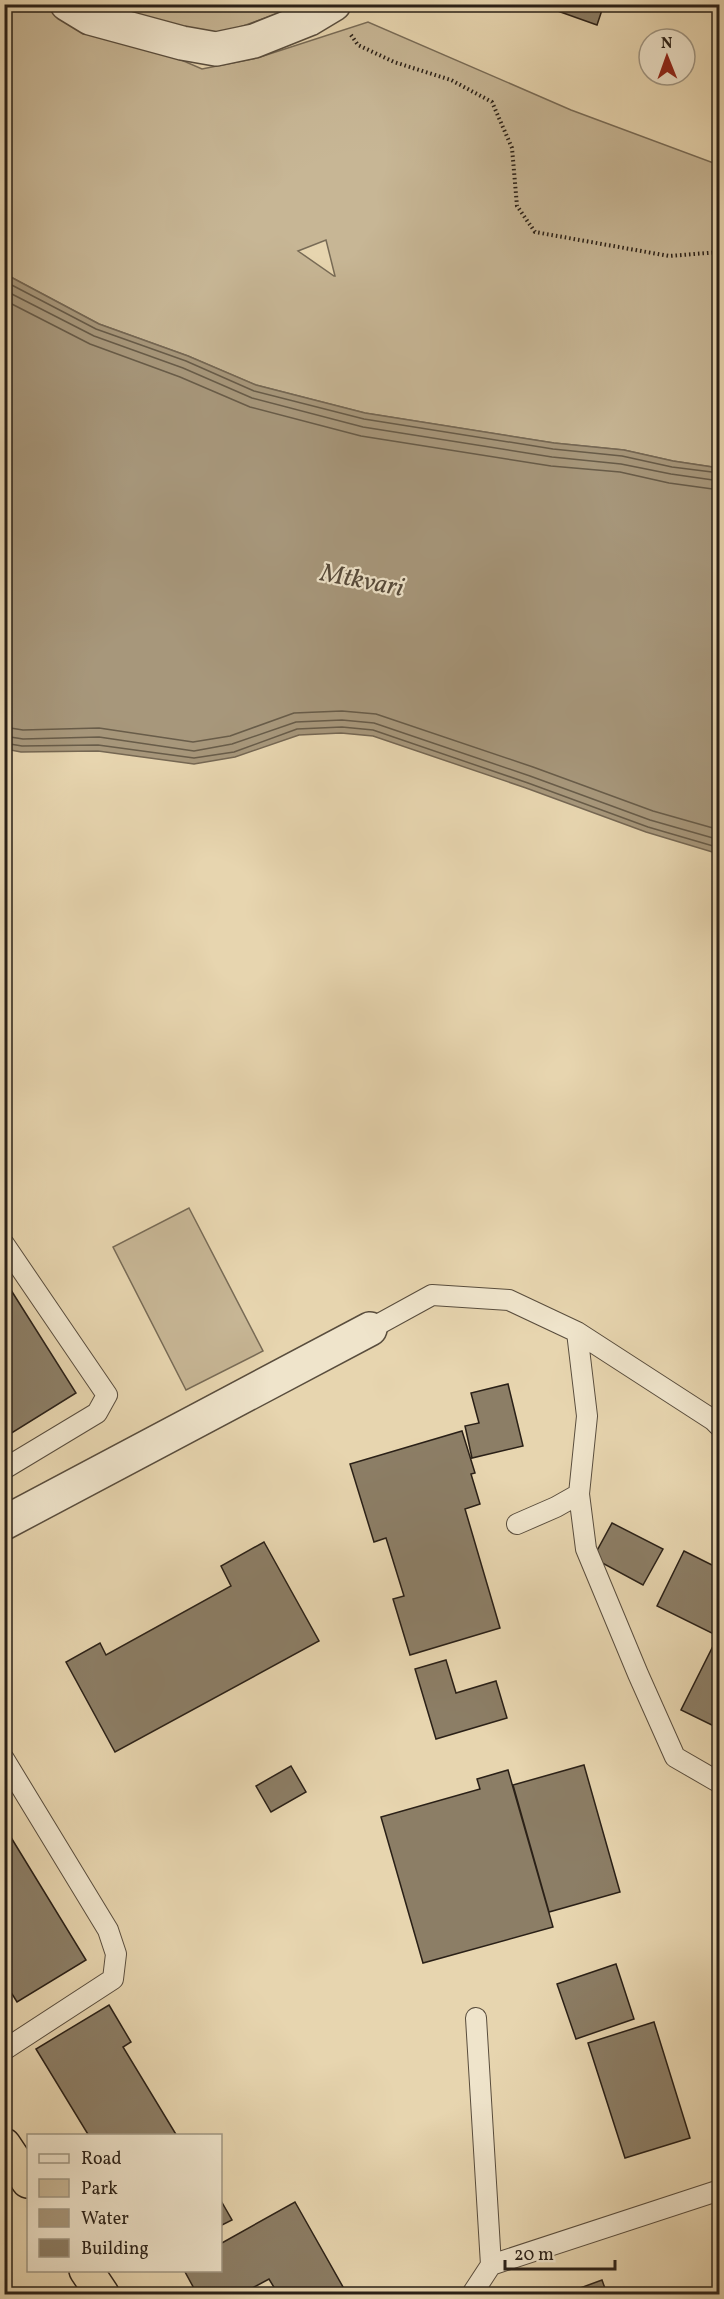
<svg xmlns="http://www.w3.org/2000/svg" width="724" height="2299" viewBox="0 0 724 2299" font-family="Vollkorn,serif">
  <rect width="100%" height="100%" fill="#e7d5af"/>
  <filter id="stains"><feTurbulence type="fractalNoise" baseFrequency=".00333" numOctaves="4"/><feColorMatrix values="0 0 0 0 .2 0 0 0 0 .09 0 0 0 0 .02 0 0 0 .5 -.17"/></filter>
  <radialGradient id="worn" r=".72"><stop offset=".6" stop-color="#630" stop-opacity="0"/><stop offset="1" stop-color="#630" stop-opacity=".3"/></radialGradient>
  <path fill="#c7b695" stroke="#786b56" stroke-width="1.5" fill-rule="evenodd" d="M4,5h41l41,22 63,19 53,23 55,-11 111,-36 203,88 148,55v303l-46,-7 -49,-11 -70,-7 -189,-30 -109,-28 -68,-29 -89,-32 -94,-50zM326,240l9,36h-1l-36,-25z
    M88,5h213l-80,29 -61,-5z
    M189,1208l74,143 -77,39 -73,-143z"/>
  <path fill="#a7977b" stroke="#756753" stroke-width="1.5" d="M5,274l94,50 89,32 68,29 109,28 189,30 70,7 49,11 46,7v386l-73,-22 -120,-44 -153,-52 -32,-3 -42,2 -64,22 -41,7 -96,-13 -77,1 -16,-3z"/>
  <g fill="none" stroke-linecap="round" stroke-linejoin="round">
    <path stroke="#685c49" stroke-width="1.5" d="M4,281l92,48 90,32 68,30 110,28 189,30 69,7 50,11 48,6
      M4,290l90,46 89,32 69,30 111,29 189,30 69,7 50,10 49,7
      M4,300l86,44 90,33 70,30 111,29 190,30 69,6 49,11 51,7
      M4,727l19,3 76,-2 94,14 37,-6 64,-23 48,-2 34,3 157,53 120,44 67,19
      M4,736l19,3 76,-2 95,14 38,-7 64,-22 46,-2 32,3 156,53 120,44 70,20
      M4,743l18,3 76,-1 96,13 40,-6 63,-23 45,-2 31,3 155,53 120,44 72,21"/>
  </g>
  <path fill="#8c7e66" stroke="#2a2017" stroke-width="1.5" d="M538,4h66l-7,21z
    M4,1279l72,114 -66,41 -6,-9z
    M508,1384l15,62 -51,12 -7,-32 14,-3 -8,-30z
    M462,1431l13,42 -4,1 9,30 -15,5 35,119 -90,27 -17,-56 11,-3 -18,-58 -12,4 -24,-78z
    M612,1523l51,26 -20,36 -50,-27z
    M264,1542l55,99 -204,111 -49,-90 34,-19 6,12 125,-69 -10,-20z
    M684,1551l36,18v160l-39,-19 37,-74 -61,-30z
    M446,1660l10,33 40,-12 11,37 -71,21 -21,-70z
    M584,1765l36,127 -71,20 -36,-127z
    M291,1766l15,26 -35,20 -15,-26z
    M508,1770l45,157 -130,36 -42,-146 99,-28 -3,-10z
    M4,1826l82,134 -69,42 -13,-21z
    M616,1964l18,55 -58,20 -19,-55z
    M109,2005l22,37 -8,5 54,89h-88l-53,-87z
    M654,2022l36,116 -65,20 -37,-115z
    M220,2199l12,21 -12,6z
    M295,2202l52,92h-69l-9,-15 -28,15h-44l-13,-24h36v-26z
    M602,2280l5,14h-34l-1,-3z"/>
  <g fill="none" stroke-linecap="round" stroke-linejoin="round">
    <defs>
      <path id="service" d="M4,1244l103,151 -10,18 -93,56
        M370,1329l62,-34 77,5 68,32 136,88 7,7
        M579,1494l7,55 52,125 37,83 45,26
        M517,1524l39,-17 23,-13 8,-78 -10,-84
        M4,1759l104,171 8,24 -3,25 -109,71
        M491,2265l229,-75
        M472,2294l19,-29 -15,-247"/>
      <path id="minor" d="M67,4l23,14 92,25 34,6 38,-8 55,-22 25,-15
        M4,1523l366,-194"/>
      <path id="trunk" d="M4,2145l24,36
        M86,2270l16,24"/>
    </defs>
    <use href="#service" stroke="#594d3d" stroke-width="22"/>
    <use href="#minor" stroke="#594d3d" stroke-width="36"/>
    <use href="#trunk" stroke="#2a2017" stroke-width="36"/>
    <path stroke="#2a2017" stroke-width="4" stroke-dasharray="1.5 3" stroke-linecap="butt" d="M351,35l7,10 36,17 57,18 41,22 20,46 5,58 18,26 134,24 51,-4"/>
    <use href="#service" stroke="#efe4cb" stroke-width="20"/>
    <use href="#minor" stroke="#efe4cb" stroke-width="33"/>
    <use href="#trunk" stroke="#e7d5af" stroke-width="33"/>
  </g>
  <g text-anchor="middle" dominant-baseline="central" stroke-width="4.5" stroke-linejoin="round" paint-order="stroke">
    <g font-size="26" font-style="italic" fill="#564a3a" stroke="#efe4cb">
      <text transform="translate(362 581) rotate(11)">Mtkvari</text>
    </g>
  </g>
  <rect width="724" height="2299" fill="none" stroke="#e7d5af" stroke-width="24"/>
  <rect x="6" y="6" width="712" height="2287" fill="none" stroke="#2a2017" stroke-width="3"/>
  <rect x="12" y="12" width="700" height="2275" fill="none" stroke="#2a2017" stroke-width="1.5"/>
  <rect x="27" y="2134" width="195" height="138" fill="#efe4cb" stroke="#a09683" stroke-width="1.5"/>
  <rect x="39" y="2154" width="30" height="9" fill="#efe4cb" stroke="#a09683" stroke-width="1.5"/>
  <text x="81" y="2164" font-size="18" fill="#2a2017">Road</text>
  <rect x="39" y="2179" width="30" height="18" fill="#c7b695" stroke="#a09683" stroke-width="1.5"/>
  <text x="81" y="2194" font-size="18" fill="#2a2017">Park</text>
  <rect x="39" y="2209" width="30" height="18" fill="#a7977b" stroke="#a09683" stroke-width="1.5"/>
  <text x="81" y="2224" font-size="18" fill="#2a2017">Water</text>
  <rect x="39" y="2239" width="30" height="18" fill="#8c7e66" stroke="#a09683" stroke-width="1.5"/>
  <text x="81" y="2254" font-size="18" fill="#2a2017">Building</text>
  <g transform="translate(667 57) rotate(359)"><circle r="28" fill="#efe4cb" stroke="#a09683" stroke-width="1.5"/>
  <path d="M0-4.5L10 22L0 15L-10 22Z" fill="#8f2418"/>
  <text y="-9" font-size="16" font-weight="bold" text-anchor="middle" fill="#2a2017">N</text>
  </g>
  <path d="M505 2260v9h110v-9" fill="none" stroke="#2a2017" stroke-width="3"/>
  <text x="514" y="2260" font-size="18" fill="#2a2017" stroke="#efe4cb" stroke-width="4.5" paint-order="stroke">20 m</text>
  <rect width="100%" height="100%" filter="url(#stains)"/>
  <rect width="100%" height="100%" fill="url(#worn)"/>
</svg>
